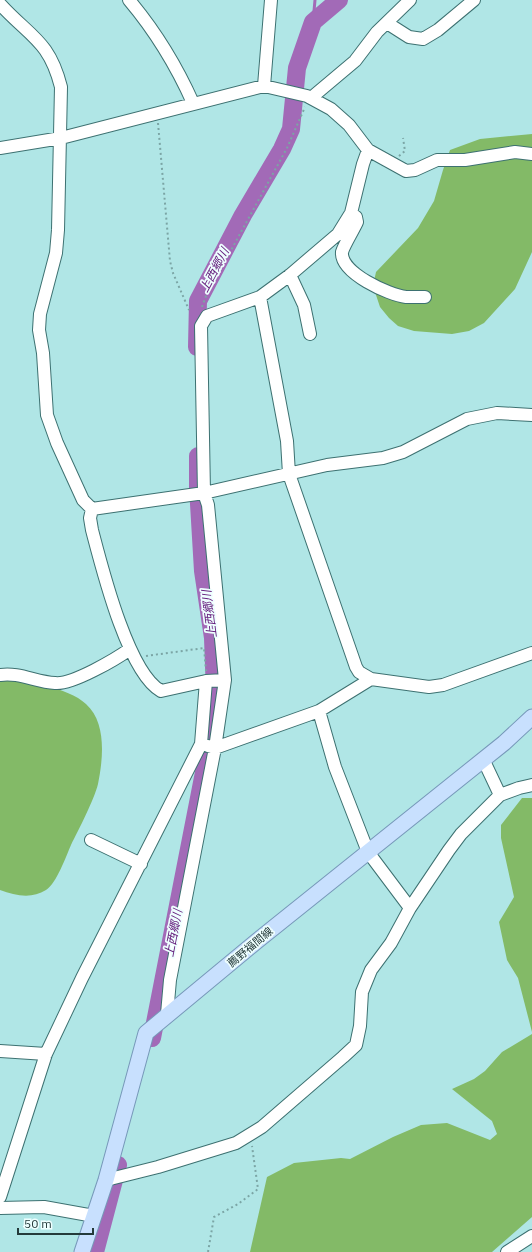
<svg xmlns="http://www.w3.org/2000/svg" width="532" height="1252" viewBox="0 0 532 1252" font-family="'IBM Plex Sans','Noto Sans JP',sans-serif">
  <rect width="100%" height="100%" fill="#b0e6e6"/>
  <path fill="#83ba67" d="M532,134v118l-17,37 -31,34 -15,8 -17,3 -38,-3 -16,-5 -9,-8 -9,-11 -7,-21 3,-14 42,-44 16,-27 9,-31 7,-20 30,-11z
    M0,675c24,6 68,12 86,29 21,19 17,55 12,80 -4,16 -19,45 -27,61 -5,11 -14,38 -25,45 -14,9 -30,6 -46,0z
    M522,798h10v234l-14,-54 -11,-18 -8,-38 15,-25 -13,-59v-13z
    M532,1034v183l-40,35h-242l17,-75 27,-14 47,-5 9,1 43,-22 28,-12 26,-2 43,17 7,-6 -5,-13 -40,-32 22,-10 11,-8 17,-19z"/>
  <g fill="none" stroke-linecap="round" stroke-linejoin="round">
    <path stroke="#a26ab7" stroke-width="3" d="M313,22l2,-22"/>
    <path stroke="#a26ab7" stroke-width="18" d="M197,347l1,-46 45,-86 39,-66 9,-20 6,-61 16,-46 26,-22
      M152,1038l55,-281 8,-63 -2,-56 -10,-67 -5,-84v-31
      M95,1252l23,-87"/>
    <defs>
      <path id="minor" d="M129,0c27,32 47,65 64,103
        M0,4c30,33 49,36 61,83l-3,143 -2,23 -16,61 -1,16 4,23 4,62 10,28 26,57 9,9
        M387,23l22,14 14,2 15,-9 36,-30
        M264,86l7,-86
        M311,98l44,-37 22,-29 33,-32
        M0,148l61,-10 203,-52 43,10 24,13 18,16 19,25 38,21 9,-1 22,-10h28l50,-8 17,2
        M351,213l5,4 1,5c-3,7 -13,23 -15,30 -2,21 47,43 64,45 6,0 13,0 19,0
        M290,275l14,30 6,29
        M260,297l27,144 2,33 67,193 3,5 12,7 58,8 14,-2 89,-32
        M92,509l112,-16 123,-28 56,-7 20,-6 64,-33 30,-6 35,2
        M92,509l-2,9 2,12c10,38 36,143 69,161l45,-10 19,-1
        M0,675c19,-3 36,7 55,8 17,2 61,-24 75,-34
        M319,711l16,56 33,85 42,56
        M208,746l7,2 104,-37 52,-32
        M483,759l17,36
        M91,840l50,24
        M167,1014l3,-34 45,-232 10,-68 -17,-175 -4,-12 -3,-167 6,-10 53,-19 30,-22 48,-41 13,-21 12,-49 5,-14
        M0,1051l46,3
        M106,1180l52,-13 78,-24 26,-16 81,-70 13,-12 4,-19 2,-34 9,-22 20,-27 19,-35 39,-58 12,-16 39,-39 19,-7 13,-3
        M0,1197l46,-143 36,-76 119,-234 5,-63
        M0,1208l44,-1 50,9
        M507,1252l25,-16"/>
      <path id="major" d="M82,1252l24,-72 40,-147 111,-92 247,-198 28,-26"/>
    </defs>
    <use href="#minor" stroke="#3d7171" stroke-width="14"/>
    <use href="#major" stroke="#7798b9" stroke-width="17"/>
    <path stroke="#7ba5a5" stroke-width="2" stroke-dasharray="2 3" stroke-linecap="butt" d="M158,123l12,138 3,12 16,37
      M399,156l6,-5 -2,-13
      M202,307l4,-11 81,-148 18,-41
      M146,656l58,-8 2,23
      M208,1252l6,-35 24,-13 20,-15 -6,-43"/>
    <use href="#minor" stroke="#fff" stroke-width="12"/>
    <use href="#major" stroke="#c8e0fe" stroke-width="15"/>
  </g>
  <g text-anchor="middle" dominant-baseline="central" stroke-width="3.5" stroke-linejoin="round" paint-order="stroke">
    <g font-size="11" fill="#243a3a" stroke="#efffff">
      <text transform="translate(250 947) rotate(-40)">薦野福間線</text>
    </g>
    <g font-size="12" font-style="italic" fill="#631b7b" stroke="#efffff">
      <text transform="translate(214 270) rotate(-62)">上西郷川</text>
      <text transform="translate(209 614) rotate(-97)">上西郷川</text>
      <text transform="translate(173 933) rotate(-79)">上西郷川</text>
    </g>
  </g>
  <path d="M18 1228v6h75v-6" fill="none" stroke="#243a3a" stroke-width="2"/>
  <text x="24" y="1228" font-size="12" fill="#243a3a" stroke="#efffff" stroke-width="3" paint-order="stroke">50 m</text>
</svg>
